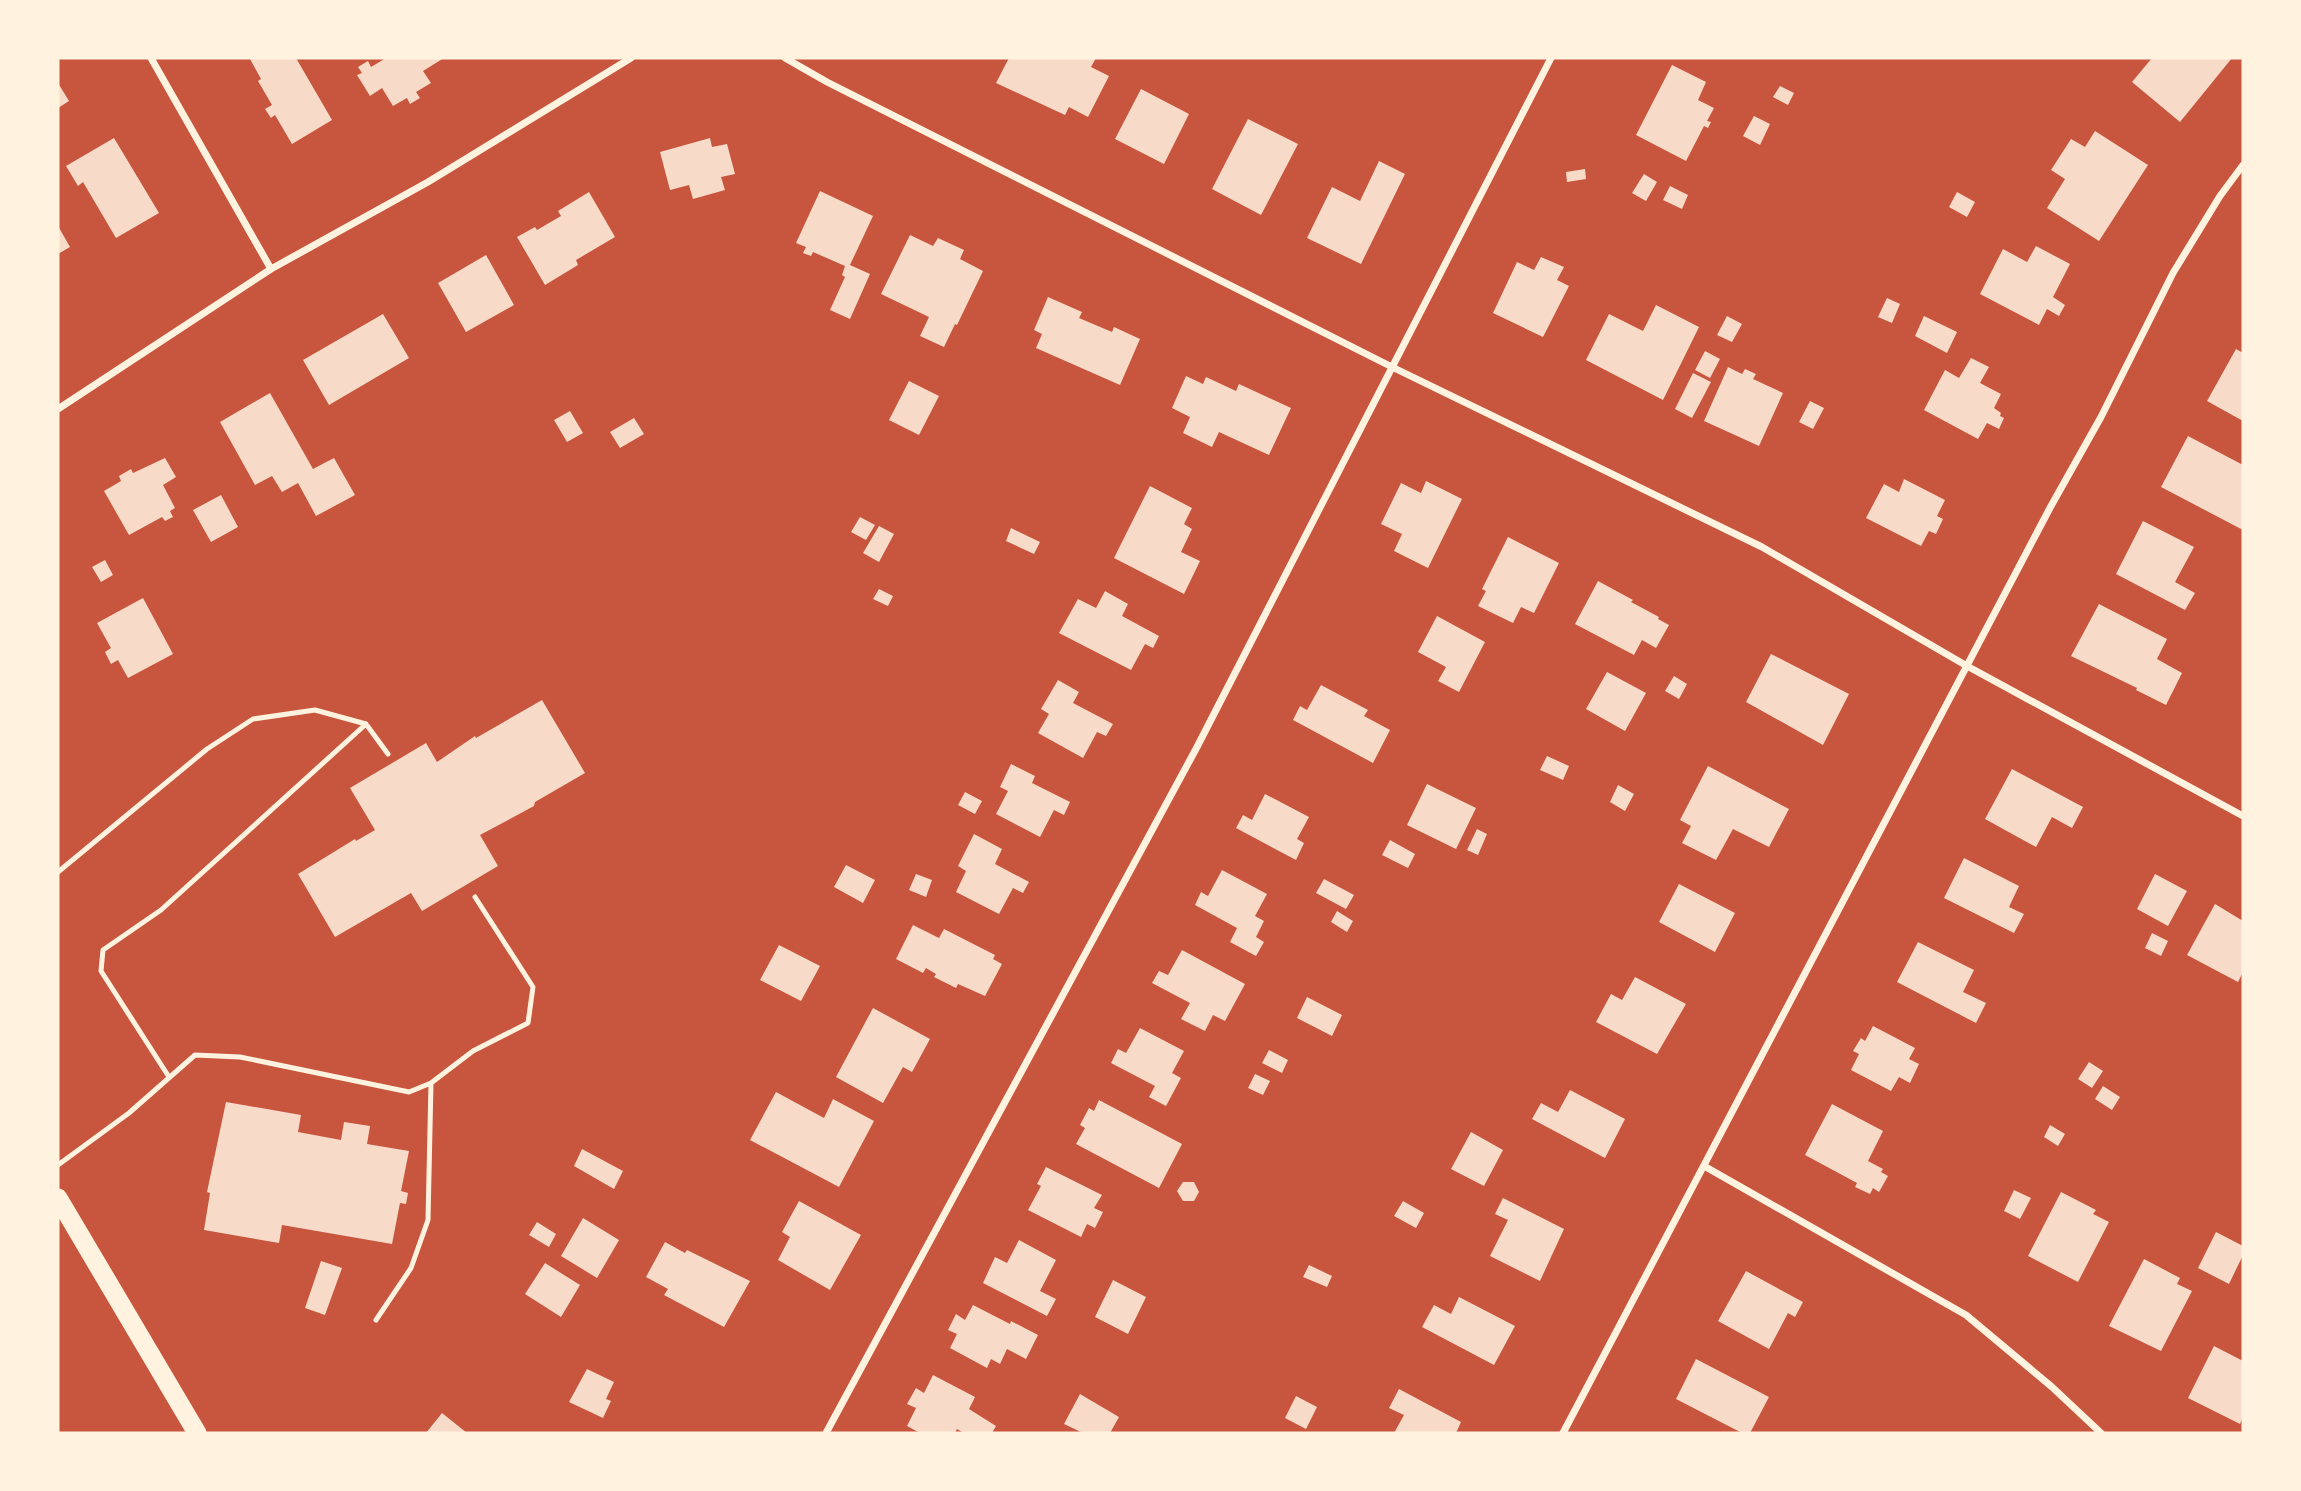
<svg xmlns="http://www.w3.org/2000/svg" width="2301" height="1491" viewBox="0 0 2301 1491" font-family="'Nunito Sans',sans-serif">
  <rect width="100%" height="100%" fill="#c8553d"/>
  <path fill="#f7dbc8" d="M252,58h44l36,62 -40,24 -17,-29 -4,3 -6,-9 7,-4 -14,-24 3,-2 -11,-20z
    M386,58h58l-21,13 8,12 -15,9 4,6 -10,6 -3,-6 -14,8 -11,-18 -12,8 -13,-21 5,-2 -4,-6 10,-6 3,6z
    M1009,58h87l-5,9 18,9 -21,41 -19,-10 -4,8 -69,-32z
    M2152,58h80l-52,64 -48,-40z
    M1672,65l34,17 -8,18 16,8 -7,13 4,1 -3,6 -4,-2 -18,35 -50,-26z
    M58,83l11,18 -11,7z
    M1780,86l14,7 -6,12 -15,-8z
    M1141,89l48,25 -25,50 -49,-25z
    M1754,116l16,8 -10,21 -17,-9z
    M1248,119l50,25 -37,71 -49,-26z
    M2095,131l53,34 -49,76 -52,-33 18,-29 -14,-9 20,-31 14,8z
    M114,138l45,75 -43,25 -33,-56 -5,4 -12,-20z
    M710,138l2,9 15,-3 8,30 -14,3 4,13 -32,9 -4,-14 -19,5 -10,-38z
    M1379,161l26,13 -44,90 -54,-26 25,-51 28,14z
    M1585,169l1,10 -19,3 -1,-10z
    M1644,174l13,8 -11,19 -14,-8z
    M1670,186l18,9 -6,14 -19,-9z
    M820,191l53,25 -23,49 20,9 -20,45 -20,-9 15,-33 -3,-2 3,-9 -32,-14 -2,4 -8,-3 3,-6 -10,-4z
    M589,192l26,45 -39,23 2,5 -33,20 -28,-48 18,-10 2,3 24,-14 -3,-5z
    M1957,192l18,10 -8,15 -18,-10z
    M58,226l12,21 -12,7z
    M910,235l23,11 5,-8 26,12 -4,9 23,12 -26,54 -2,-1 -11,23 -24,-11 9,-19 -48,-23z
    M2036,246l34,18 -17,33 12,8 -6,11 -12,-7 -8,16 -59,-31 23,-45 24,13z
    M486,255l28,50 -48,27 -28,-49z
    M1541,257l23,10 -7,13 12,6 -26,51 -50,-24 24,-51 17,8z
    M1048,297l34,15 -3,6 33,14 2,-5 26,12 -20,46 -84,-37 6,-14 -8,-4z
    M1887,298l13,6 -8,19 -14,-6z
    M1656,305l43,22 -36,73 -77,-40 23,-46 34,17z
    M383,314l26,44 -80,47 -26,-45z
    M1727,316l15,8 -10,18 -15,-7z
    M1924,316l33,16 -10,21 -32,-17z
    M2236,349l7,4v68l-36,-20z
    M1705,351l15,8 -10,19 -15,-8z
    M1971,358l18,9 -9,16 21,11 -7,14 7,5 -1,3 4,2 -5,11 -12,-6 -9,16 -54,-29 21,-40 14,8z
    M1728,367l14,7 3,-5 11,5 -3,5 30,14 -24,53 -55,-25z
    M1693,373l18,9 -19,36 -17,-9z
    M1186,376l17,8 3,-7 30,14 3,-7 52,24 -22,47 -50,-23 -7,15 -29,-14 7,-16 -18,-9z
    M909,381l30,15 -20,39 -30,-15z
    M270,393l43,76 21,-11 21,37 -39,21 -18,-33 -16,9 -10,-16 -17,9 -35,-63z
    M1810,401l14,7 -11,21 -14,-7z
    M570,411l13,22 -16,9 -13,-22z
    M634,418l10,16 -24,14 -10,-16z
    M2188,436l55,29v65l-82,-43z
    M165,458l11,19 -13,8 12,23 -5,3 3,6 -8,4 -3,-4 -33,18 -25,-44 17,-10 -2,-5 12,-7 2,4z
    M1904,479l41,21 -8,16 6,3 -7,15 -7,-3 -8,15 -55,-28 18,-34 15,8z
    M1426,481l36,18 -34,69 -34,-17 8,-17 -21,-10 20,-41 20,10z
    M1150,486l42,22 -8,16 8,5 -11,23 19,9 -16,33 -70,-36z
    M221,495l17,32 -27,15 -18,-32z
    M860,517l15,8 -9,15 -15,-8z
    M2143,521l51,26 -19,35 20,11 -10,17 -69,-36z
    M879,526l15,8 -15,28 -16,-9z
    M1011,528l29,14 -6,12 -28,-13z
    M1508,537l51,26 -25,50 -13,-6 -8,16 -35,-17 8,-15 -4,-2z
    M105,560l8,15 -12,7 -9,-15z
    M1598,581l35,19 -2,2 28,15 -1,2 11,6 -13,23 -14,-8 -8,15 -59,-31z
    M879,589l14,7 -5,10 -15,-7z
    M1105,591l23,13 -6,12 37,20 -6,12 -8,-4 -14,26 -72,-37 19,-34 18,9z
    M143,598l30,56 -45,24 -10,-18 -7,4 -6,-12 6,-4 -14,-25z
    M2099,604l68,35 -10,20 25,14 -16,32 -30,-15 1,-2 -66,-32z
    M1437,616l48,26 -26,50 -21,-11 8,-14 -28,-15z
    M1771,654l78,40 -26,51 -77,-43z
    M1607,672l39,21 -21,38 -39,-22z
    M1674,676l13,8 -8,15 -14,-8z
    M1058,680l21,12 -6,11 40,21 -7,12 -9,-4 -14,26 -45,-25 11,-19 -8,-5z
    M1321,685l47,25 -4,6 26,14 -17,33 -80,-43 7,-14 7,4z
    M542,700l43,73 -50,29 -1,4 -54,29 18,31 -76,45 -11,-18 -76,44 -37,-63 57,-35 1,2 19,-11 -25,-42 76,-45 11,19 38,-26 1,2z
    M1547,756l22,10 -6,14 -23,-10z
    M1011,764l24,12 -3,7 38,19 -6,13 -10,-5 -14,27 -44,-23 12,-23 -8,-4z
    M1708,766l81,43 -20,38 -36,-18 -17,31 -34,-17 9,-17 -11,-6z
    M2012,769l71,38 -11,21 -20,-11 -16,30 -51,-28z
    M1427,784l49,24 -20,41 -49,-24z
    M1618,785l16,9 -9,17 -15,-9z
    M965,792l17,9 -7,13 -17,-9z
    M1265,794l44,23 -12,22 7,4 -8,17 -60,-32 7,-13 9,5z
    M1477,829l10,5 -9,21 -11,-5z
    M974,834l28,15 -7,15 34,18 -6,11 -10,-5 -14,26 -43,-22 10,-21 -8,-5z
    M1390,840l25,14 -7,14 -26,-13z
    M1964,858l55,28 -10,21 15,7 -10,19 -70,-35z
    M846,865l29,15 -12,23 -29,-16z
    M1222,870l45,24 -12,22 9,5 -8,16 8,5 -8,14 -26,-14 7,-14 -42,-23 6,-13 7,4z
    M916,874l16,6 -6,17 -17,-7z
    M2155,874l32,17 -19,35 -31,-17z
    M1324,879l30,16 -8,14 -30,-16z
    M1679,884l56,29 -20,39 -56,-30z
    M2215,904l28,17v51l-5,10 -51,-27z
    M1337,911l16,10 -6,11 -16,-10z
    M913,925l26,13 5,-9 51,26 -2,4 9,5 -17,32 -27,-12 -2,4 -22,-11 2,-3 -10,-6 -3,5 -27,-14z
    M2152,933l16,8 -7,15 -16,-8z
    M1918,942l56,28 -11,22 23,11 -10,20 -79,-41z
    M779,945l41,21 -19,35 -41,-21z
    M1182,950l63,34 -20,37 -12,-6 -8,16 -24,-12 9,-16 -38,-20 7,-12 9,4z
    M1635,977l51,27 -29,50 -61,-32 15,-28 11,6z
    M1307,997l35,18 -10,21 -35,-18z
    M873,1008l57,31 -18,33 -9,-5 -20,36 -47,-26z
    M1873,1026l42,22 -6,11 10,5 -9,19 -11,-6 -8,14 -40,-21 8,-16 -6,-3 8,-13 4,3z
    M1140,1028l44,23 -12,22 9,5 -15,28 -17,-9 6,-11 -44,-23 7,-14 8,4z
    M1269,1050l19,10 -6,13 -20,-10z
    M2089,1062l14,9 -11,17 -14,-9z
    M1255,1074l15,7 -7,14 -15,-7z
    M2103,1086l17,11 -8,13 -17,-11z
    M1570,1090l55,29 -20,39 -73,-39 9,-16 17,9z
    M776,1092l48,26 9,-19 41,22 -35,66 -89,-47z
    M1099,1100l83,44 -23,44 -83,-44 9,-16 -5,-3 9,-17 5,3z
    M226,1102l75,13 -3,17 43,8 3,-18 26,4 -3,18 42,7 -8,40 7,2 -2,11 -6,-1 -8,41 -110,-19 -3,18 -75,-13 6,-37 -3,-1z
    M1832,1104l51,27 -15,30 15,8 -2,3 7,4 -9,16 -6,-4 -3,6 -15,-7 2,-4 -52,-28z
    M2050,1125l15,9 -7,12 -14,-9z
    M1471,1132l32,18 -19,36 -33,-17z
    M582,1149l41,22 -9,18 -40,-23z
    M1046,1167l56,28 -8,13 9,4 -8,16 -8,-4 -6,13 -53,-27 13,-24 -4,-2z
    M1183,1182h11l5,10 -5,9h-11l-6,-10z
    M2014,1190l17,8 -11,21 -16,-8z
    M2061,1192l35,18 -3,4 16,8 -31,60 -50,-26z
    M1503,1198l61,31 -24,52 -50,-25 18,-36 -13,-6z
    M799,1201l62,34 -31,55 -52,-30 12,-23 -8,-5z
    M1403,1201l21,12 -8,15 -22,-12z
    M583,1218l36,22 -22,38 -36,-22z
    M537,1222l19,12 -7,13 -20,-12z
    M2216,1232l27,14v9l-14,29 -31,-16z
    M1019,1240l37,20 -16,31 16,8 -9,17 -64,-33 12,-26 12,6z
    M665,1242l20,11 2,-3 63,31 -26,46 -60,-32 4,-6 -22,-12z
    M2144,1259l36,19 -3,6 15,7 -31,60 -52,-25z
    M321,1261l21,7 -17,47 -20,-7z
    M545,1263l35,22 -19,32 -36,-23z
    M1309,1265l23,11 -5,11 -24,-10z
    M1746,1271l57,31 -8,15 -7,-4 -19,36 -51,-28z
    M1113,1280l33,17 -18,37 -33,-17z
    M1459,1297l56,29 -21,39 -72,-38 12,-22 17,9z
    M973,1305l37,19 1,-3 27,14 -12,24 -19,-10 -7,15 -9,-5 -4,9 -37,-20 7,-14 -9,-4 8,-16 9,6z
    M2214,1346l29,15v56l-3,7 -52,-26z
    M1696,1359l73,38 -19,36h-8l-66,-34z
    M587,1369l27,13 -8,17 5,2 -8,17 -34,-16z
    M933,1375l42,22 -6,12 27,17 -4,7h-28l-7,-4 -2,4h-35l-13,-7 9,-18 -9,-4 9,-16 8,5z
    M1399,1389l62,33 -5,11h-62l10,-18 -15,-7z
    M1080,1394l39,23 -9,16h-27l-19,-9z
    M1296,1396l21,11 -11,22 -21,-11z
    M442,1413l25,20h-41z"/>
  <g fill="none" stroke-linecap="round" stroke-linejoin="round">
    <path stroke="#fff3e0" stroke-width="5" d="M58,872l149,-123 46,-30 62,-9 51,14 22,30
      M169,1077l-68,-106 2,-21 58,-40 205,-186
      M58,1165l71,-52 66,-58 45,2 169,35 22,-9 42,-32 55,-28 5,-36 -58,-90
      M376,1320l35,-52 17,-48 3,-137"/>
    <path stroke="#fff3e0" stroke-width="7" d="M151,58l120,211
      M785,58l42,24 565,285 370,180 205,119 276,150
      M58,409l213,-140 157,-87 203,-124
      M1704,1166l262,149 86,72 49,46
      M826,1433l371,-686 354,-689
      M1563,1433l488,-927 50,-89 72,-144 47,-77 23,-31"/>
    <path stroke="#fff3e0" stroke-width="19" d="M58,1198l139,235"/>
  </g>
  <rect width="2301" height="1491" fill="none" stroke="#fff3e0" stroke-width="119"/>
</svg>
